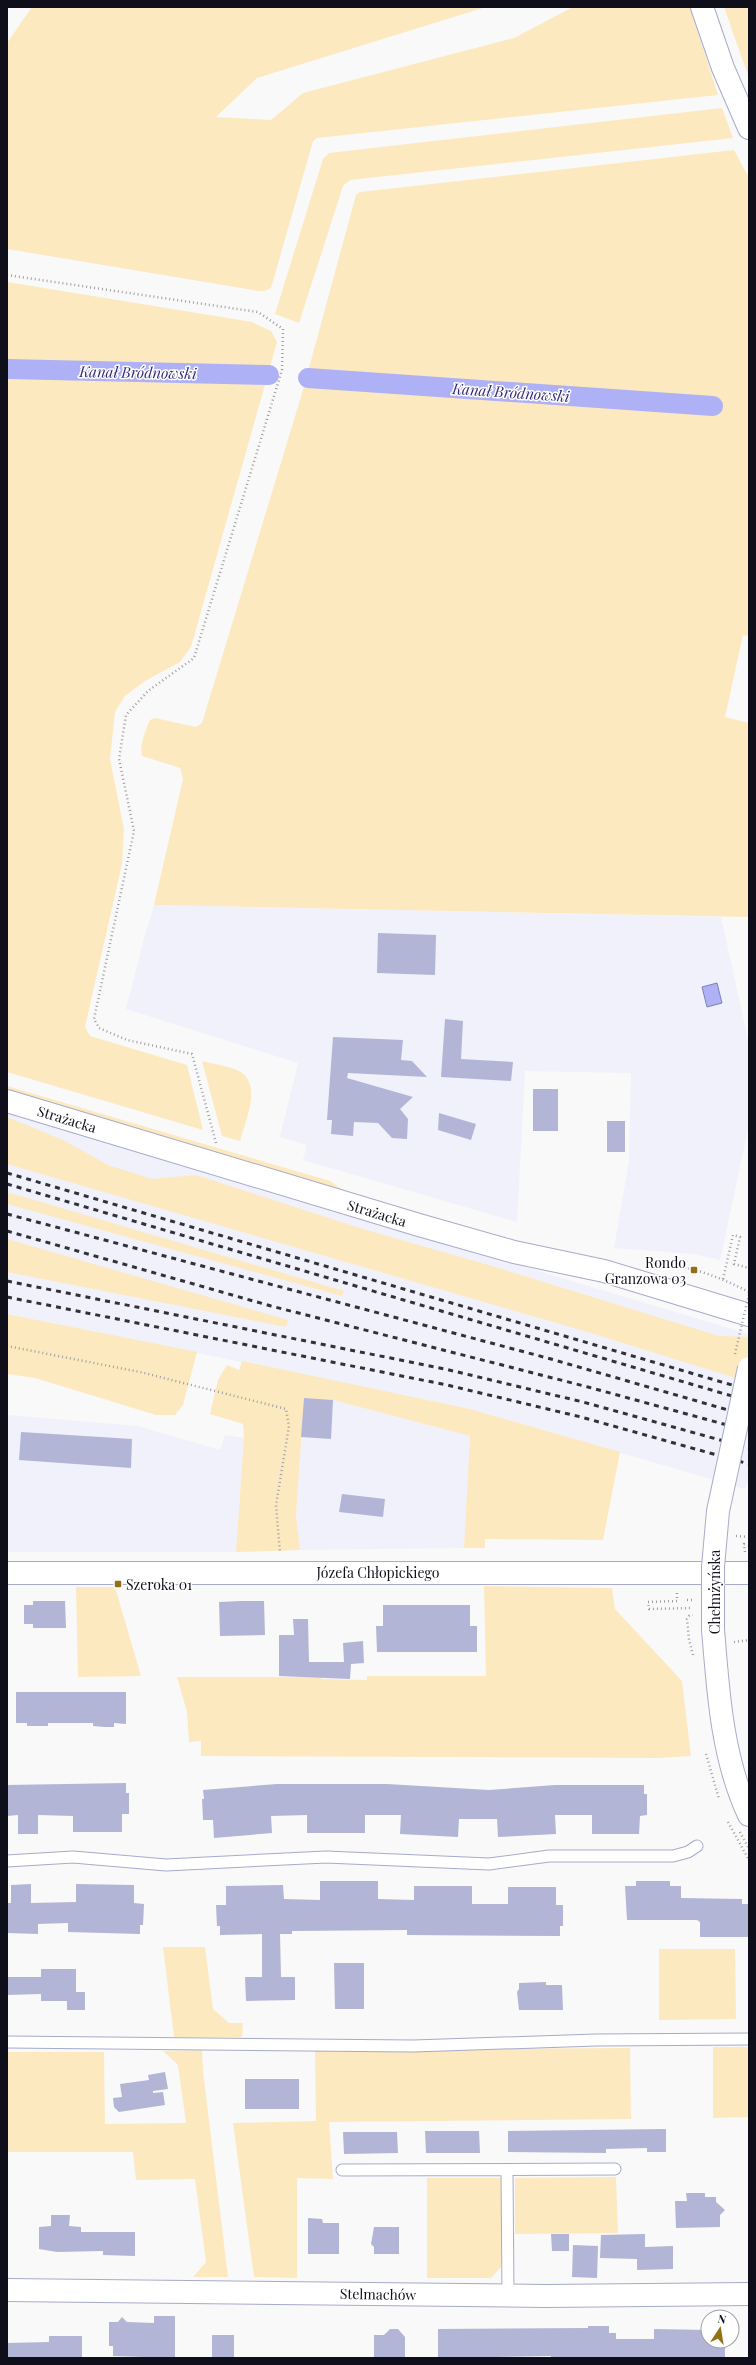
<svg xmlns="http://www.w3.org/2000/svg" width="756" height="2365" viewBox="0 0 756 2365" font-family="'Playfair Display',serif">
  <rect width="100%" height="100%" fill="#f9f9f9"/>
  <path fill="#f0f1fa" d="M154,905l567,12 28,127v81l-29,135 -25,-6 -81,-6 15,-87 2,-88 -106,-2 -8,151 -214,-62 4,-15 -27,-8 18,-74 -172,-54 17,-67z
    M7,1112l742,222v144l-4,11 -275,-80 -463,-95z
    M304,1398l29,2 137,36 -6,112 -164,2 -4,-34z
    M7,1415l131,11 82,24 5,-15 19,3 -8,114h-229z"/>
  <path fill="#fde9bf" d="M32,7h454l-229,71 -41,39 55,3 32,-27 211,-55 59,-31h117l28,88 -401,43 -4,3 -42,147 -7,3h-5l-252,-42v-206z
    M724,7h25v71z
    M722,108l11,30 -383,42 -7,6 -44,137 -24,-9 48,-155 6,-6z
    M734,150l15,28v458l-6,-1 -18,82 24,6v194l-595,-12 29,-126 -3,-11 -38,-12c-3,-10 4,-27 8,-36l5,-2 41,9 6,-4 101,-333 53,-195 4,-3z
    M7,282l245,40 19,9 6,11 -86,305 -11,15 -35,19 -20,15 -10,16 -5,47 14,70 -2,35 -37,163 5,9 97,29 16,65 -196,-58z
    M202,1061c11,3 29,5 39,11 21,15 4,49 -1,69l-18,-5z
    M7,1086l323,95 15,10 -338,-102z
    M7,1117l58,24 43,24 44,14 44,-4 170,55 126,36 227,70 30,1v45l-168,-52 -574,-166z
    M7,1192l337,99 -2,5 -335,-92z
    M7,1239l281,81 -2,7 -279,-55z
    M7,1314l190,38 -14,53 -8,10h-19l-121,-37 -28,-4z
    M242,1361l228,48 150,43 -17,88 -118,-1v9h-21l6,-112 -137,-36 -29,-2 -8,118 4,34 -64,2 8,-114 -1,-14 -33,-10 8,-34 9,-15 12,5z
    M484,1586l128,2 3,21 67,72 9,75 -33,2 -457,-2v-15l-12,1 -2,-30 -10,-35h144v2l46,1v-4h119z
    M76,1587h39l26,89 -63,1z
    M163,1947h42l8,62 16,14h14l-1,14h-68z
    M659,1949h76l1,70 -77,1z
    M713,2047h36v70l-36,1z
    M630,2048l1,71 -302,3 4,57 -36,-1v100l-43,-1 -21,-154 83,-2 -1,-71z
    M202,2050l1,21 25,206h-35l13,-15 -11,-83 -59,1 -3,-28h-126v-100h97l1,72 81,-1 -8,-58 -15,-14z
    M616,2177l2,56 -103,1v-56z
    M427,2178h74v89l-10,11h-64z"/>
  <path fill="#aeb1f6" stroke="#7e80b4" d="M717,983l5,20 -15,4 -5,-20z"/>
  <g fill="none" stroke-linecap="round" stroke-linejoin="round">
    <path stroke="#aeb1f6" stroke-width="20" d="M7,369l262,6
      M308,378l405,28"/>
  </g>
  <path fill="#b2b5d6" d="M378,933l58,2 -1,40 -58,-2z
    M445,1019l18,2 -2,38 52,3 -2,19 -70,-4z
    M333,1037l70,3 -2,20 11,1 15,16 -79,-4 -1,5 66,19 -13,12 8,10 -1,20 -15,-1 -14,-15 -24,-1 -1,14 -22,-2 1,-14h-5z
    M533,1089h25v42h-25z
    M439,1113l37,11 -5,16 -33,-10z
    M607,1121h18v31h-18z
    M304,1398l29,2 -2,39 -30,-2z
    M21,1432l111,7 -1,29 -112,-8z
    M342,1494l43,5 -2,18 -44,-5z
    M33,1601h32l1,27h-33v-4h-9v-19h9z
    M241,1601h23l1,34 -45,1 -1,-34z
    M383,1605h87v21h7v26h-100l-1,-26h7z
    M293,1619h15l1,43h35l-1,-19 20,-2 1,22 -13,1 -1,15 -71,-3v-41h15z
    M16,1692h110v32l-12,-1v4h-10l-11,-1v-3h-45v3h-21v-3h-11z
    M126,1783v10h3v21h-7v18h-49v-16l-35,-1v19h-20v-19l-11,1v-31z
    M277,1784h110l102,6 66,-5h89v9h3v21l-7,1 -1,18h-47v-19h-37l1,19 -58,3 -1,-18h-38l-1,18 -58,-3 1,-19h-36v18h-58v-18l-36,1 1,17 -58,5 -1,-18h-10l-1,-21h2l-1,-9z
    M320,1881h58v18l36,1v-14h58v18h36v-17h48v18h7v21h-3v10l-153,-1v-5l-115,1v3h-12l1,43h14v23l-49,1 -1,-24h17v-43l-42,1v-9h-3l-1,-21h10v-19l57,-1 1,14 36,1z
    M636,1881h34v5h11v12l61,1v5h7v33h-49v-15l-3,-2h-70l-2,-34h11z
    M31,1884v19l45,-1v-18l58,1v18l10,1 -1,21h-3v9l-72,-2v-9l-30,1v10l-31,-1v-30h4v-18z
    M334,1963h30v46h-29z
    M41,1969h35v23h9v18h-18v-9h-26v-7l-34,1v-18h34z
    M546,1982v3h16l1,25h-44l-2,-18 2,-3v-6z
    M165,2072l3,17 -15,2v2l10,-1 2,13 -46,7 -5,-5 -1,-9 9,-1 -2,-13 29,-4 -1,-5z
    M245,2079h54v30h-54z
    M666,2129v23h-19v-4l-41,1v4l-98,-1v-21z
    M425,2131h54l1,22h-54z
    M343,2132h54l1,21 -54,1z
    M686,2193h19v4h11v5l9,8 -5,5v12l-44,1 -1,-27h12z
    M51,2215h19l-1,11 12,1v5h54v24l-32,-1v-4l-46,1 -18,-3v-22l12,-1z
    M308,2218l14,1 1,4h16v31h-31z
    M374,2227h25v27h-25v-7l-3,-3z
    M551,2234h18v17h-17z
    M645,2234v13l28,-1v23l-36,1v-11l-37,-1 1,-23z
    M573,2245l25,1 -1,32 -25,-1z
    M154,2316h21v42l-62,-2v-10h-4v-24h9l4,-5 5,5 27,1z
    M588,2326h21v7h7v6h38v-10l54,1v11h17v17h-174v-2l-113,2v-29l150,-1z
    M390,2329h8l7,8v21h-31v-23h10z
    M212,2335h22v23h-22z
    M49,2336h33v22h-75v-15l42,-1z"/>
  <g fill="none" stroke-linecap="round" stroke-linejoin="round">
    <defs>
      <path id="service" d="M7,1861l66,-4 93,8 160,-8 163,7 60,-8h124l15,-4 9,-6
        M7,2042l406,4 183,-6 153,-1
        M342,2170l273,-1
        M507,2170l1,125"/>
      <path id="minor" d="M7,1573h742
        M7,2290l539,6 203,-2"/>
      <path id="tertiary" d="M702,7l21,61 26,60
        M713,1629c5,62 9,129 36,186"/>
      <path id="secondary" d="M7,1101l412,124 95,27 90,19 145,44"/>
    </defs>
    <use href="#service" stroke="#a7aaca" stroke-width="13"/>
    <use href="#minor" stroke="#a7aaca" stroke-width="24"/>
    <use href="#tertiary" stroke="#a7aaca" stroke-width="24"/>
    <use href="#secondary" stroke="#a7aaca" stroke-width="24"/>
    <path stroke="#9e9ea2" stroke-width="2.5" stroke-dasharray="1 3" stroke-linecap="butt" d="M7,275l251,37 25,17 -1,41 -88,288 -46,33 -22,24 -7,44 15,72 -40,188 5,9 28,12 65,14 24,89
      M649,1262c36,2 69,14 100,30
      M723,1279l10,-44 7,2 -6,27 15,4
      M7,1346l133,26 146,37 3,17 -13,79 4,48
      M736,1536l13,1
      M745,1552l-1,-8 5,1
      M677,1593v8l-29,1 1,7 43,-1
      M687,1600h6
      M734,1642l15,-2
      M693,1655l-4,-15 -2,-21 2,-3 4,-1
      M706,1754l13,45
      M728,1822l21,38
      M740,1832l9,17"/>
    <use href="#service" stroke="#fff" stroke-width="11"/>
    <use href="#minor" stroke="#fff" stroke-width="22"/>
    <use href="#tertiary" stroke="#fff" stroke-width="22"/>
    <use href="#secondary" stroke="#fff" stroke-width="22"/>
    <path stroke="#31313c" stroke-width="3" stroke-dasharray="5 5" stroke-linecap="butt" d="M7,1173l742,217
      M7,1184l742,217
      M7,1214l544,145 198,57
      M7,1231l264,75 317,81 161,44
      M7,1281l438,88 138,33 166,46
      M7,1297l440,88 134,32 168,47"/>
    <defs>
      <path id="tertiary-bridge" d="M713,1629v-62l5,-56 31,-143"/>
    </defs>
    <use href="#tertiary-bridge" stroke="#a7aaca" stroke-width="24" stroke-linecap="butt"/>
    <path stroke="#9e9ea2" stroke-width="2.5" stroke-dasharray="1 3" stroke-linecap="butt" d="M735,1354l14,-60"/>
    <use href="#tertiary-bridge" stroke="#fff" stroke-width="22"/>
  </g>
  <g fill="#937018" stroke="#fff" stroke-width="1.5">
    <rect x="690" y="1266" width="8" height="8" rx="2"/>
    <rect x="114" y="1580" width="8" height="8" rx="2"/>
  </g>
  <g text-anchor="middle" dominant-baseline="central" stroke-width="3" stroke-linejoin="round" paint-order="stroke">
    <g font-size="14" fill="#0f0f1b" stroke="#fff">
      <text transform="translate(67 1119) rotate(17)">Strażacka</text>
      <text transform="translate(377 1213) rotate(17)">Strażacka</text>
      <text x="378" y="1572">Józefa Chłopickiego</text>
      <text transform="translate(714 1592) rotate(-90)">Chełmżyńska</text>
      <text transform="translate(378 2294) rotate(1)">Stelmachów</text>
    </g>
    <g font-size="14" fill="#0f0f1b" stroke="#fff" text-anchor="end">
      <text x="686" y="1262">Rondo<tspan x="686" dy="16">Granzowa 03</tspan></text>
      <text x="126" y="1584" text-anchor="start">Szeroka 01</text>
    </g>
    <g font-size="15" font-style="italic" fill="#322a77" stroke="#fff">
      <text transform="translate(138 372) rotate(1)">Kanał Bródnowski</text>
      <text transform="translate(511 392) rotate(4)">Kanał Bródnowski</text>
    </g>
  </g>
  <rect width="756" height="2365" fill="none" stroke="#0f0f1b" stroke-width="16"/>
  <g transform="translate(720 2329) rotate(12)"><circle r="19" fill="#ffffff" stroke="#9f9fa4"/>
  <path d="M0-3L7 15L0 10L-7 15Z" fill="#937018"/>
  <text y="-6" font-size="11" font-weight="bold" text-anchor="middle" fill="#0f0f1b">N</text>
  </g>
</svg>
